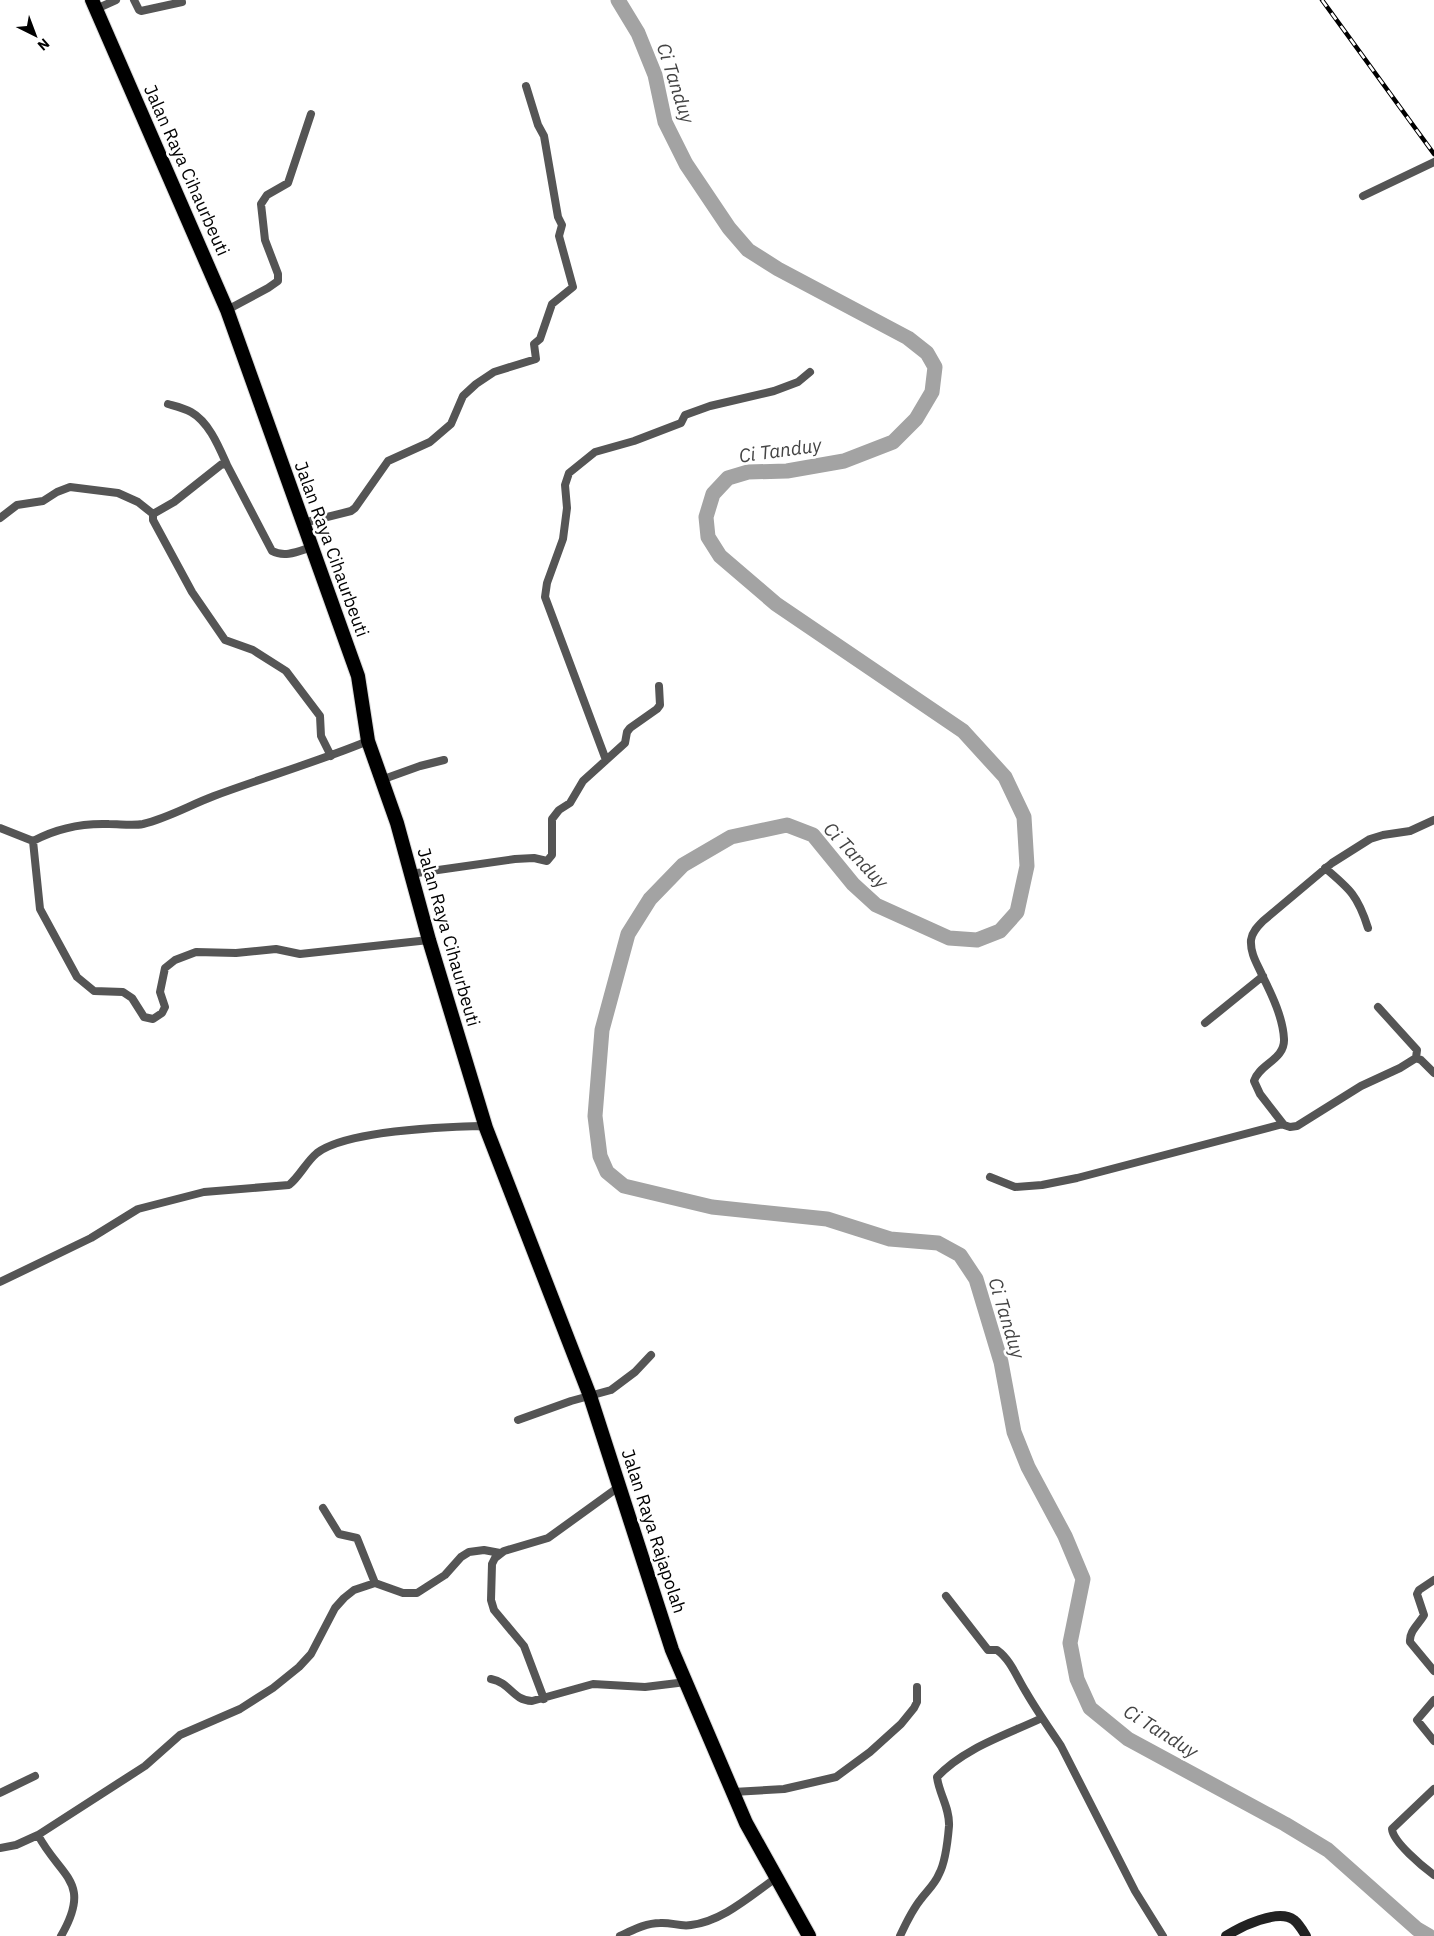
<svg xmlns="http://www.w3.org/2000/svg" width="1434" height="1936" viewBox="0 0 1434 1936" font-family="'IBM Plex Sans',sans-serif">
  <rect width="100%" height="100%" fill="#fff"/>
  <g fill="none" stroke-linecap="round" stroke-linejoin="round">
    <path stroke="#a3a3a3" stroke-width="15" d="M618,0l20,33 17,42 10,47 21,42 43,64 19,22 30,19 130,69 19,15 8,14 -3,25 -16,27 -23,23 -49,19 -57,10 -39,1 -20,6 -15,16 -7,23 2,20 12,19 56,48 187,127 42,46 19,40 3,49 -10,46 -17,19 -23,9 -28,-2 -73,-33 -23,-21 -40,-49 -26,-10 -56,12 -48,28 -33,34 -22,35 -26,96 -7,86 5,40 7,16 17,14 88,21 115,12 63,20 48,4 22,12 16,24 25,83 13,70 14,35 37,69 18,43 -13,64 7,36 13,29 38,31 157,85 43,26 89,79 12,7"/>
    <defs>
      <path id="highway" d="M92,0l135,310 131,366 10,65 29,82 32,117 57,188 104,268 82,254 74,173 63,113"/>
    </defs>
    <use href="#highway" stroke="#dbdbdb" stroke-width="16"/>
    <path stroke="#555" stroke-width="8" d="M134,0l5,10 2,1 41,-9
      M96,9l20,-9
      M1363,196l71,-34
      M227,310l41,-22 10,-7v-7l-13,-34 -4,-36 6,-9 21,-12 23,-69
      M168,404c7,2 16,4 23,8 18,10 28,35 36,53
      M0,518l17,-13 26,-4 14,-9 13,-5 48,6 20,9 15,12
      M303,523l48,-12 4,-3 33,-47 42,-19 21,-18 12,-28 13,-12 18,-12 42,-13 -2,-15 6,-5 12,-35 21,-17 -14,-51 3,-11 -4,-8 -14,-81 -6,-11 -12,-39
      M312,547c-13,4 -27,11 -40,4l-45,-86 -5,-1 -48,38 -21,12v6l39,72 33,48 28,10 33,21 34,45 1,20 10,20
      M606,760l-61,-163 2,-14 16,-44 4,-31 -2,-23 4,-12 26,-21 39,-11 47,-18 4,-8 25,-9 64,-15 24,-9 12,-10
      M381,780l39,-14 24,-6
      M1434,820l-24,11 -27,4 -13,4 -38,24 -69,58c-5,5 -11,11 -12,19 -1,14 7,25 12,37 9,18 20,41 21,62 1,21 -25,25 -30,42l6,13 24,31 6,2 7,-1 64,-40 39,-18 16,-10 5,2 13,13
      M0,828l33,13c24,-13 49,-18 76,-17 11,0 24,2 34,0 25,-6 47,-19 71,-28 51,-19 103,-34 154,-55
      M33,841l7,68 37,68 17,14 29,1 9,6 12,19 9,2 9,-6 3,-6 -5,-15 5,-24 10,-8 21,-8 40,1 40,-4 24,5 129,-14
      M1325,868c25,21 33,28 43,60
      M410,874l105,-15 19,-1 13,3 5,-6v-36l7,-9 11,-7 13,-22 42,-38 2,-11 3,-4 27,-19 3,-4 -1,-19
      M1378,1007l39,43 -1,8
      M1205,1023l58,-47
      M990,1177l25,10 27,-2 35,-7 206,-54
      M0,1282l91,-44 47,-29 66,-17 85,-7c11,-9 17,-23 28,-32 29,-22 125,-26 163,-27l6,2
      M518,1420l53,-19 40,-11 24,-18 16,-17
      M323,1508l16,26 18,4 18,45
      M1434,1580l-15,10 -2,4 7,21c-5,9 -15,16 -14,27l24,29
      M946,1596l42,54h9c14,10 20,28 29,42 11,19 23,36 35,54l74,145 28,45
      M491,1679c20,4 21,21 41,22l61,-17 52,3 41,-5
      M544,1699l-20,-53 -30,-36 -3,-10 1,-36 3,-6 9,-7 44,-13 72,-52
      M1434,1700l-17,20 17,21
      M1434,1789l-42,40c1,13 31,38 42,46
      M733,1792l51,-3 52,-12 34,-25 31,-28 13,-16 3,-6v-15
      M0,1793l35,-17
      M0,1848l16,-3 22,-10
      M61,1936c32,-55 -1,-59 -23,-101l107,-69 35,-31 60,-26 33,-21 26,-21 12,-13 24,-46 9,-10 10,-8 21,-7 28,10h14l28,-18 16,-18 8,-5 15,-2 16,3
      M620,1936c13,-6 26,-13 40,-13 11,-1 20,4 31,2 32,-4 59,-29 85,-47
      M900,1936c6,-13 12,-26 21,-37 6,-8 14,-15 18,-25 6,-11 9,-36 10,-48 1,-18 -10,-32 -12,-49 27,-29 69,-42 105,-59"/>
    <path stroke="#222" stroke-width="10" d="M1226,1936c14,-9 52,-28 68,-16 5,4 9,11 12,16"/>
    <use href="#highway" stroke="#000" stroke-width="14"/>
    <defs>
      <path id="rail" d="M1322,0l112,154"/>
    </defs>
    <use href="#rail" stroke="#000" stroke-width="4.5"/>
    <use href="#rail" stroke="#fff" stroke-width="2.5" stroke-dasharray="8" stroke-linecap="butt"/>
  </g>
  <g text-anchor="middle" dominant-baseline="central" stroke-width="5" stroke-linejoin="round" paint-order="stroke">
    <g font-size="18" fill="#000" stroke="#fff">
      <text transform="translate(187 170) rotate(66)">Jalan Raya Cihaurbeuti</text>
      <text transform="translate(332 549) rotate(70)">Jalan Raya Cihaurbeuti</text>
      <text transform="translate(449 937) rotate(74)">Jalan Raya Cihaurbeuti</text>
      <text transform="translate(654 1531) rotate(72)">Jalan Raya Rajapolah</text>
    </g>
    <g font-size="19" font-style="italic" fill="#444" stroke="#fff">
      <text transform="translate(676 83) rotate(72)">Ci Tanduy</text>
      <text transform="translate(780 450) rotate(-8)">Ci Tanduy</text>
      <text transform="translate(856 855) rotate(46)">Ci Tanduy</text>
      <text transform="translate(1007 1318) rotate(73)">Ci Tanduy</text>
      <text transform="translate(1161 1731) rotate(32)">Ci Tanduy</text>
    </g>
  </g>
  <g transform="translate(35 35) rotate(138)" stroke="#ffffff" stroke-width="4" paint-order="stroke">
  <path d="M0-4L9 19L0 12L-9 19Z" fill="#000000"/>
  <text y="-8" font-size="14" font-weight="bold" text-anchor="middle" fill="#000000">N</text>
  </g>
</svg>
